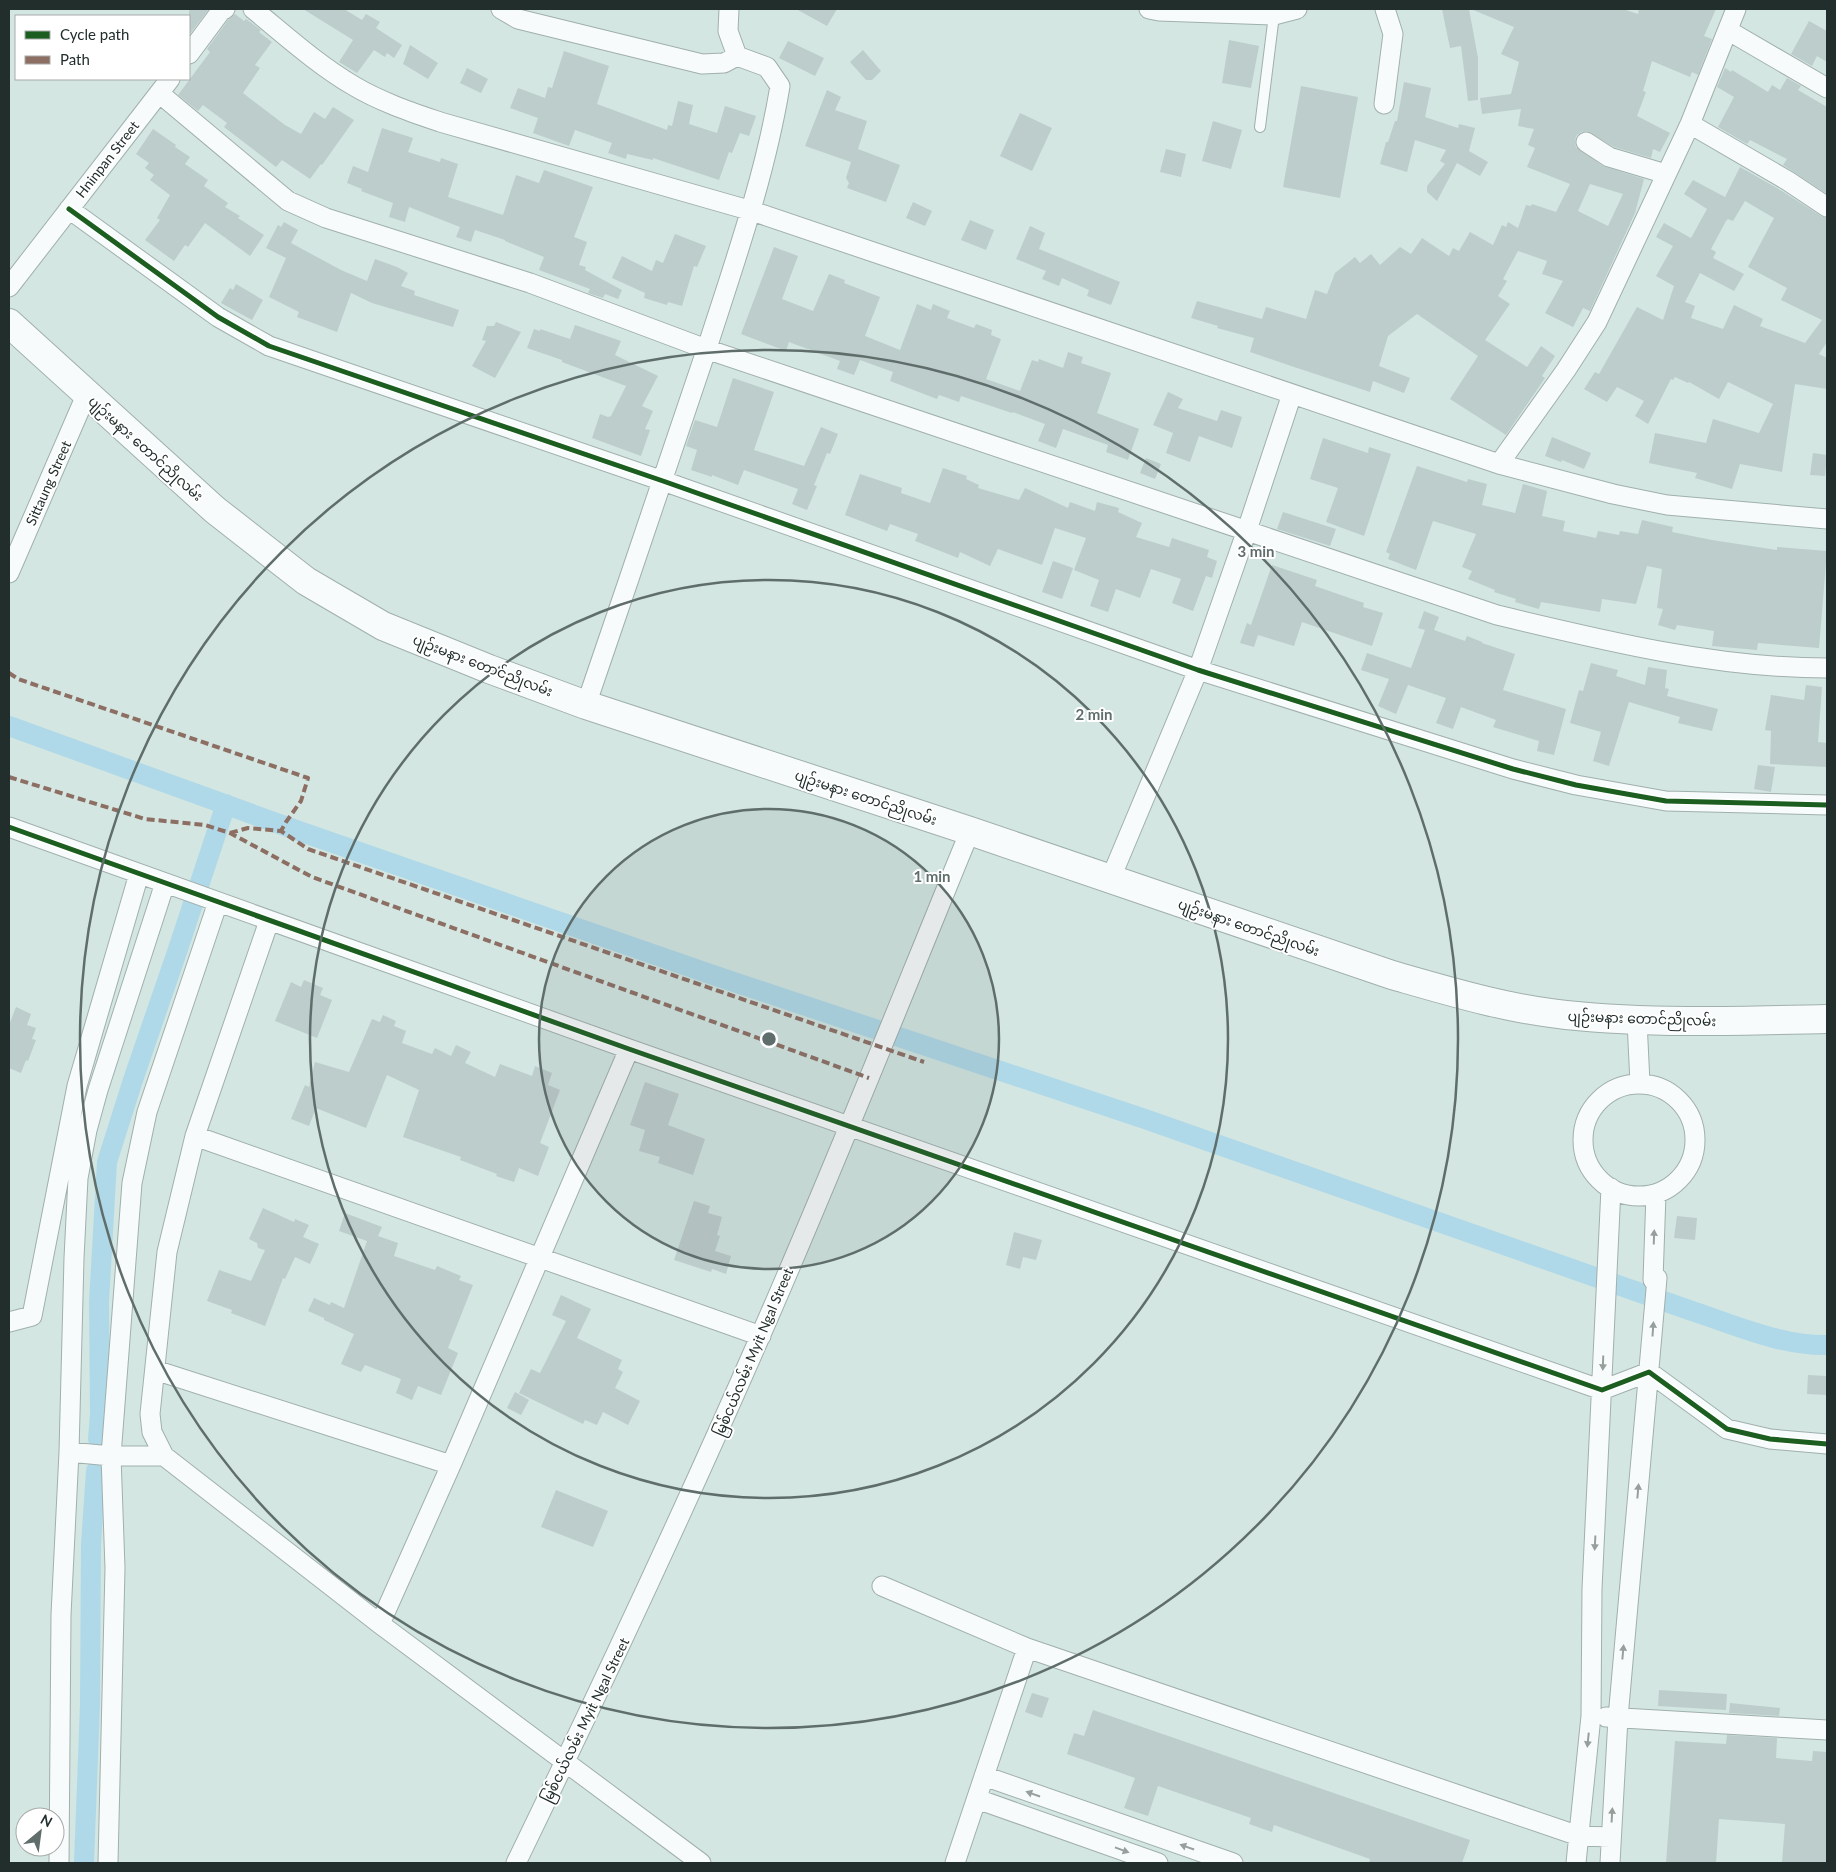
<svg xmlns="http://www.w3.org/2000/svg" width="1836" height="1872" viewBox="0 0 1836 1872" font-family="Lato,'Noto Sans Myanmar',sans-serif">
  <rect width="100%" height="100%" fill="#d3e6e2"/>
  <g fill="none" stroke-linecap="round" stroke-linejoin="round">
    <path stroke="#afd9e8" stroke-width="20" d="M9,726l287,104 417,145 432,144 547,192c43,14 89,35 135,34
      M98,1439l2,-24 -1,-113 8,-140 26,-82 44,-128 49,-148
      M84,1863l6,-158 1,-161 5,-73"/>
  </g>
  <path fill="#bdcdcb" fill-rule="evenodd" d="M189,9h20l-20,26z
    M303,9h41l18,11 4,-6 14,8 -4,6 26,17 -8,13 -7,-5 -2,4 -11,-7 -17,23 -18,-11 14,-22z
    M796,9h41l-10,17z
    M1442,9h27l9,49v42l-10,1 -7,-55 -11,2z
    M1471,9h152l15,5 1,-5h77l-12,27 8,3 -14,36 -6,-3 -2,5 -38,-16 -9,30 3,1 -9,24 33,17 -10,19 -7,-3 -2,9 -37,-11 -27,-16 -6,1 -5,4 -1,6 1,5 27,19 41,13 -9,34 -45,98 -7,-3 -10,19 -28,-14 18,-32 -21,-7 5,-13 -29,-10 -15,28 4,2 -9,15 12,8 -25,36 42,27 14,-21 14,10 -13,20 3,2 -39,57 -56,-36 28,-43 -61,-42 -29,22 -9,30 31,12 -6,15 -31,-12 -3,11 -79,-26 -41,-14 4,-14 -37,-10 1,-2 -27,-8 6,-17 65,18 4,-12 40,12 9,-29 12,4 8,-21 20,-16 5,6 11,-9 9,11 20,-18 11,7 11,-16 27,18 4,-8 6,3 11,-19 23,13 9,-20 4,2 2,-5 10,6 8,-23 5,1 1,-2 24,8 14,-28 -43,-17 8,-19 -7,-3 6,-16 -16,-3 3,-17 -39,5 -2,-16 31,-4 8,-32 -18,-8 13,-27zM1590,184l33,10 -15,32 -30,-15z
    M235,14l9,7 2,-2 11,8 4,3 -2,2 13,10 -17,23 5,3 -17,25 42,32 16,9 13,-22 11,7 8,-12 21,13 -32,45 -1,-1 -11,15 -28,-19 -6,7 -52,-40 3,-4 -24,-18 -5,6 -20,-16 32,-43 -3,-3 21,-29z
    M1809,21l18,10v31l-10,-6 -5,10 -21,-12z
    M1229,40l30,6 -8,42 -29,-5z
    M788,41l36,17 -9,18 -36,-18z
    M410,45l28,18 -10,16 -25,-15z
    M863,50l18,21 -9,9h-6l-16,-18z
    M564,51l45,15 -12,38 70,26 1,-5 4,1 6,-25 15,4 -4,19 28,9 8,-27 31,10 -7,20 -9,-3 -8,20 -3,-1 -10,28 -66,-22v2l-26,-6 -1,5 -18,-6 4,-10 -37,-13 -6,16 -36,-13 5,-15 -28,-10 8,-20 27,10 3,-11 4,1z
    M467,68l21,11 -7,14 -21,-10z
    M1725,68l6,4 1,-2 36,22 4,-7 8,5 7,-12 14,8 -3,4 29,17v87l-44,-29 4,-6 -37,-19 -3,4 -29,-17 16,-30 -17,-10z
    M1404,82l27,6 -6,29 33,11 1,-4 16,4 -6,23 19,11 -8,14 -23,-13 -20,38 -10,-9v-6l18,-22 -5,-3 6,-11 -31,-10 -8,32 -27,-8 6,-22h2l7,-21h2z
    M1301,86l57,11 -18,101 -57,-11z
    M827,90l14,7 -6,13 32,11 -9,28 42,16 -14,37 -39,-14 2,-5 -3,-5 5,-16 -46,-16z
    M1020,113l32,15 -20,43 -32,-15z
    M1213,121l29,9 -11,39 -29,-8z
    M382,128l31,10 -5,14 32,10 1,-4 17,6 -10,33 55,18 13,-40 23,8 5,-13 49,17 -19,50 13,5 -8,23 7,2 -1,3 37,20 -4,9 -13,-5 -2,4 -15,-5 2,-4 -51,-19 5,-13 -39,-16v-1l-30,-10 -4,12 -15,-5 4,-10 -51,-20 -4,15 -16,-5 4,-14 -32,-12 1,-2 -15,-6 6,-17 15,6z
    M153,129l23,16 -1,2 15,10 -5,7 23,16 -4,6 24,17 -3,4 15,9 -2,2 26,17 -14,21 -45,-33 -17,24 -3,-2 -11,16 -29,-21 15,-20 -3,-2 13,-23 -20,-15 4,-5 -9,-7 4,-5 -13,-9z
    M1166,149l20,5 -5,23 -21,-5z
    M1740,167l42,24 39,25 6,2v124l-8,12 8,4v31l-32,-5 -13,88 -42,-8 -8,25 -37,-11 2,-5 -48,-10 6,-30 51,10 7,-24 46,14 14,-29 -45,-22 -9,17 -30,-17 -1,1 -13,-6 -2,3 -2,-1 -23,45 -13,-8 9,-15 -27,-14 -10,15 -23,-13 11,-17 4,2 38,-67 26,13 11,-34 -18,-10 17,-30 -17,-9 8,-14 27,15 16,-29 -23,-15 9,-14 32,17zM1745,201l29,17 -26,49 39,21 -6,12 41,20 -17,23 -45,-17 3,-7 -29,-14 -11,24 -32,-11 4,-12 -10,-4 15,-29 34,18 10,-17 -31,-16 3,-6 -5,-3 15,-28 2,-2 5,2z
    M913,202l19,9 -7,15 -19,-8z
    M970,220l24,10 -8,20 -25,-10z
    M284,222l14,8 -7,13 50,27 26,11 8,-22 22,8 11,6 -7,13 14,5 -1,4 45,15 -6,17 -81,-24 -21,-10 -14,39 -40,-15 2,-5 -30,-15 17,-39 -20,-10 12,-23 3,2z
    M1030,226l15,7 -6,16 81,33 -9,23 -24,-9 2,-6 -27,-12 -3,8 -17,-7 4,-8 -30,-12z
    M675,234l31,12 -9,21 -3,-1 -12,40 -14,-4 -1,3 -23,-7 1,-5 -33,-15 10,-22 30,15 4,-11 7,3z
    M774,247l24,9 -16,43 31,12 16,-37 16,6 -1,3 36,14 -15,39 35,14 17,-46 14,6 2,-6 17,7 -3,7 27,10 2,-4 16,6 -1,5 10,4 -15,40 34,12 12,-31 6,2 1,-3 24,9 5,-16 15,5 -2,6 30,10 -14,40 42,16 -11,31 -22,-8 2,-7 -45,-16 -7,19 -18,-7 7,-17 -32,-12 -1,1 -51,-17 -2,6 -20,-7 -2,4 -47,-18 3,-9 -33,-12 -6,15 -17,-6 3,-8 -51,-19 -3,9 -45,-17z
    M236,284l27,16 -11,20 -31,-17 9,-15 3,2z
    M496,322l25,10 -26,46 -23,-12 14,-25 -4,-1 5,-14h7z
    M575,325l46,16 -6,14 43,21 -16,30 11,5 -8,18 5,1 -9,26 -49,-18 8,-24 8,3 3,-1 15,-30 -64,-24v-2l-35,-12 7,-19 6,2v-2l30,10z
    M733,378l41,14 -20,58 50,16 17,-39 17,7 -8,20 -3,-1 -13,32 3,1 -10,24 -15,-6 6,-15 -54,-19 -6,15 -26,-10v2l-21,-7 6,-20 -11,-4 9,-26 22,7z
    M1168,392l15,7 -5,9 39,13 4,-11 21,7 -10,31 -33,-12 -9,26 -24,-9 7,-20 -20,-8z
    M1552,437l39,16 -7,16 -22,-9 -1,2 -16,-6z
    M1323,438l45,15 1,-6 22,7 -27,82 -38,-14 12,-34 -28,-9z
    M1813,453l14,2 -2,21 -15,-1z
    M1146,458l15,6 -6,15 -15,-6z
    M1417,466l50,16 1,-3 19,5 -5,21 33,8 8,-29 24,7 -5,25 23,5 -2,10 33,7 2,-7 21,4 1,-4 18,3 4,-14 31,7 -1,5 40,8 65,10v-3l50,4 -8,97 -61,-5 -1,7 -45,-4 2,-15 -37,-6 -2,5 -17,-5 5,-16 -6,-1 5,-39 -15,-3 -11,38 -34,-5 -2,13 -59,-10 -2,7 -24,-7 1,-3 -22,-7 1,-2 -27,-11 4,-8 -10,-4 14,-33 -43,-13 -17,49 -28,-11 2,-5 -4,-2z
    M943,468l24,8 -1,3 13,6 -1,3 41,12 6,-12 43,20 2,-6 25,9 2,-9 22,6 -1,4 24,11 -6,14 33,10 3,-9 37,12 -2,7 10,4 -5,17 -6,-2 -13,35 -21,-8 9,-24 -30,-10 -11,29 -24,-9 -8,23 -18,-6 9,-26 -25,-10 12,-32 -31,-10 -13,37 -44,-16 -8,17 -30,-14 -2,6 -43,-17 3,-7 -28,-10 -3,7 -42,-16 15,-41 42,14 -1,5 29,10z
    M1283,512l53,17 -6,17 -53,-17z
    M1053,561l20,7 -11,31 -20,-7z
    M1272,565l45,15 -2,6 49,17 -1,4 20,6 -11,33 -70,-24 -8,24 -36,-11 -4,12 -14,-4 7,-20 4,2z
    M1424,611l15,6 -5,13 31,11 2,-5 15,6v1l33,11 -12,36 63,19 -12,46 -17,-4 2,-10 -46,-14 3,-7 -35,-13 -8,22 -17,-6 10,-25 -38,-13 -12,29 -18,-8 11,-27 -28,-9 6,-17 44,15 14,-38 -7,-2z
    M1591,663l27,7 -2,6 29,9 3,-18 19,3 -2,18 4,1 -2,7 51,13 -6,22 -34,-8 2,-6 -51,-15 -20,64 -16,-5 8,-29 -31,-9 9,-33 4,1z
    M1806,685l16,2 -4,55 9,1v24l-57,-3 1,-33 -6,-1 6,-35 33,5z
    M1758,765l17,2 -4,25 -17,-3z
    M304,980l19,8 -3,7 12,5 -15,38 -42,-17 16,-39 10,5z
    M16,1007l15,7 -4,11 9,3 -4,11 4,1 -8,21 -2,-1 -5,13 -12,-5v-43z
    M383,1015l13,6 -2,5 12,5 -4,12 30,11 3,-6 16,8 5,-11 15,7 -6,11 30,14 5,-13 32,12 3,-10 17,7 -4,12 12,5 -20,53 9,4 -11,29 -19,-8 -5,14 -18,-6 1,-2 -37,-14 1,-3 -58,-20 16,-47 -32,-15 -21,53 -50,-20 -7,18 -18,-7 14,-34 4,2 6,-25 34,10 23,-53 8,3z
    M645,1082l34,12 -11,31 37,14 -12,36 -35,-12 2,-6 -21,-6 6,-21 -15,-5z
    M694,1201l16,5 -2,7 14,4 -5,18 3,1 -5,15 16,5 -5,18 -14,-5 -1,3 -37,-12z
    M263,1208l31,14 1,-3 14,6 -6,12 16,7 -9,20 -15,-7 -10,22 -2,-1 -18,48 -34,-13 1,-3 -25,-9 12,-31 32,11 14,-31 -7,-2 -1,-5 -8,-4z
    M345,1213l37,14 -4,9 20,7 -4,13 41,14 2,-4 24,10 -2,4 14,5 -25,63 10,5 -17,42 -23,-9 -6,14 -16,-7 5,-14 -36,-14 -4,7 -20,-8 13,-30 -30,-14v-2l-16,-7 6,-13 16,7 1,-3 13,6 23,-67 -28,-10z
    M1677,1216l20,2 -2,22 -21,-2z
    M1014,1232l28,8 -6,20 -13,-3 -3,12 -14,-4z
    M561,1295l30,14 -14,29 45,22 -4,9 5,3 -8,16 25,13 -12,24 -25,-13 -6,13 -12,-5 -2,4 -64,-31 12,-24 9,4 26,-52 -14,-6z
    M1808,1375l19,1v19l-20,-1z
    M515,1392l14,8 -8,15 -14,-7z
    M556,1490l52,21 -15,36 -52,-20z
    M1659,1690l68,4 -1,16 -68,-4z
    M1032,1693l17,5 -7,20 -17,-6z
    M1730,1703l50,5 -1,8 -50,-3z
    M1093,1710l377,130 -8,23h-93l1,-4 -96,-34 -2,7 -23,-8 2,-6 -93,-32 -10,30 -24,-8 11,-30 -68,-24 7,-21 10,3z
    M1727,1735l50,3 -1,20 36,3 1,-10 14,1v111h-45l3,-39 -66,-5 -3,44h-50l9,-122 51,3z"/>
  <g fill="none" stroke-linecap="round" stroke-linejoin="round">
    <defs>
      <path id="lane" d="M1260,127l14,-112"/>
      <path id="street" d="M253,9c33,27 65,56 101,77 27,16 57,26 86,36l312,89 747,253 114,30 54,11 160,14
        M501,9l17,10 184,45 22,-1 13,-7
        M1149,9l10,2 115,4 23,-6
        M1729,31l98,57
        M189,54l32,-43 4,-2
        M159,93l129,108 38,17 204,65 176,66 791,266c108,26 219,53 330,53
        M1384,104l9,-70 -8,-25
        M1690,124l98,57 39,26
        M1586,142l23,15 57,17
        M69,209l149,108 51,29 394,135 535,189 315,99 63,16 90,16 161,4
        M9,287l161,-208
        M1499,464l67,-94 31,-48 93,-198 46,-115
        M9,573l78,-180
        M586,705c40,-118 81,-236 120,-354 28,-87 59,-174 74,-265l-13,-19 -30,-11 -9,-25 1,-22
        M9,827l620,222 973,341 47,-18 78,57 43,10 57,5
        M1110,880l88,-210 49,-140 45,-136
        M269,921l-74,215 -28,116 -17,162 2,18 12,24 216,168 321,239
        M1637,1021l3,62
        M1583 1140a56 56 0 1 1 112 0a56 56 0 1 1-112 0Z
        M195,1136l566,200
        M1656,1194l-3,86 4,-2
        M9,1322l23,-6 45,-230 62,-212
        M155,1370l296,95 -71,159
        M69,1452l42,4h53
        M451,1465l178,-416
        M882,1586l145,62 552,188 32,1
        M1606,1717l221,13
        M984,1776l249,87
        M977,1799l181,64
        M59,1863l2,-248 8,-163 5,-194 4,-80 9,-48 11,-40 67,-207
        M108,1863l7,-295 -4,-112 21,-273 15,-71 71,-210
        M516,1863c84,-173 166,-348 243,-524 74,-168 141,-338 211,-508
        M955,1863l72,-215
        M1576,1863l15,-147 1,-127 19,-401
        M1610,1863l8,-145 39,-440"/>
      <path id="primary" d="M9,323l206,187 91,71 77,45 106,43 97,36 384,126 422,144c56,16 115,34 174,40 87,9 174,6 261,4"/>
    </defs>
    <use href="#lane" stroke="#a0b0ac" stroke-width="12"/>
    <use href="#street" stroke="#a0b0ac" stroke-width="21"/>
    <use href="#primary" stroke="#a0b0ac" stroke-width="30"/>
    <use href="#lane" stroke="#f8fbfb" stroke-width="10"/>
    <use href="#street" stroke="#f8fbfb" stroke-width="19"/>
    <use href="#primary" stroke="#f8fbfb" stroke-width="28"/>
    <path stroke="#8d6e63" stroke-width="4" stroke-dasharray="8 4" stroke-linecap="butt" d="M9,673l9,6 290,99 -7,23 -15,21 -5,9
      M9,777l136,42 60,6 25,8 82,44 557,201
      M230,833l18,-5 33,3 27,18 616,213"/>
    <defs>
      <path id="cycleway" d="M69,209l149,108 51,29 394,135 535,189 315,99 63,16 90,16 161,4
        M9,827l620,222 973,341 47,-18 78,57 43,10 57,5"/>
    </defs>
    <use href="#cycleway" stroke="#fff" stroke-width="8"/>
    <use href="#cycleway" stroke="#1b5e20" stroke-width="5"/>
  </g>
  <defs><path id="oneway-solid" d="M-6-.8H1V-3.2L6.5 0L1 3.2V.8H-6Z" transform="scale(1.25)"/></defs>
  <g fill="#979f9d">
    <use href="#oneway-solid" transform="translate(1654 1237) rotate(-88)"/>
    <use href="#oneway-solid" transform="translate(1653 1329) rotate(-86)"/>
    <use href="#oneway-solid" transform="translate(1603 1363) rotate(92)"/>
    <use href="#oneway-solid" transform="translate(1638 1491) rotate(-85)"/>
    <use href="#oneway-solid" transform="translate(1595 1543) rotate(93)"/>
    <use href="#oneway-solid" transform="translate(1623 1652) rotate(-85)"/>
    <use href="#oneway-solid" transform="translate(1588 1740) rotate(96)"/>
    <use href="#oneway-solid" transform="translate(1033 1794) rotate(-161)"/>
    <use href="#oneway-solid" transform="translate(1612 1815) rotate(-87)"/>
    <use href="#oneway-solid" transform="translate(1187 1847) rotate(-161)"/>
    <use href="#oneway-solid" transform="translate(1122 1850) rotate(20)"/>
  </g>
  <circle cx="769" cy="1039" r="230" fill="#5f6e6b" fill-opacity=".12"/>
  <g fill="none" stroke="#5f6e6b" stroke-width="2.5">
    <circle cx="769" cy="1039" r="230"/>
    <circle cx="769" cy="1039" r="459"/>
    <circle cx="769" cy="1039" r="689"/>
  </g>
  <g text-anchor="middle" dominant-baseline="central" stroke-width="4" stroke-linejoin="round" paint-order="stroke">
    <g font-size="14" fill="#212e2b" stroke="#fff">
      <text transform="translate(107 159) rotate(-52)">Hninpan Street</text>
      <text transform="translate(146 448) rotate(42)">ပျဉ်းမနား တောင်ညိုလမ်း</text>
      <text transform="translate(48 483) rotate(-66)">Sittaung Street</text>
      <text transform="translate(483 665) rotate(21)">ပျဉ်းမနား တောင်ညိုလမ်း</text>
      <text transform="translate(866 797) rotate(18)">ပျဉ်းမနား တောင်ညိုလမ်း</text>
      <text transform="translate(1249 927) rotate(19)">ပျဉ်းမနား တောင်ညိုလမ်း</text>
      <text transform="translate(1642 1018) rotate(2)">ပျဉ်းမနား တောင်ညိုလမ်း</text>
      <text transform="translate(753 1352) rotate(-67)">မြစ်ငယ်လမ်း Myit Ngal Street</text>
      <text transform="translate(585 1720) rotate(-64)">မြစ်ငယ်လမ်း Myit Ngal Street</text>
    </g>
  </g>
  <circle cx="769" cy="1039" r="8" fill="#5f6e6b" stroke="#fff" stroke-width="2.5"/>
  <g font-size="15" text-anchor="middle" font-weight="bold" fill="#5f6e6b" stroke="#fff" stroke-width="4" stroke-linejoin="round" paint-order="stroke">
    <text x="1256" y="557">3 min</text>
    <text x="1094" y="720">2 min</text>
    <text x="932" y="882">1 min</text>
  </g>
  <rect width="1836" height="1872" fill="none" stroke="#212e2b" stroke-width="20"/>
  <rect x="15" y="15" width="175" height="65" fill="#ffffff" stroke="#a6abaa"/>
  <rect x="25" y="31" width="25" height="8" fill="#1b5e20" stroke="#a6abaa"/>
  <text x="60" y="40" font-size="15" fill="#212e2b">Cycle path</text>
  <rect x="25" y="56" width="25" height="8" fill="#8d6e63" stroke="#a6abaa"/>
  <text x="60" y="65" font-size="15" fill="#212e2b">Path</text>
  <g transform="translate(40 1832) rotate(29)"><circle r="24" fill="#ffffff" stroke="#a6abaa"/>
  <path d="M0-4L9 19L0 12L-9 19Z" fill="#5f6e6b"/>
  <text y="-8" font-size="14" font-weight="bold" text-anchor="middle" fill="#212e2b">N</text>
  </g>
</svg>
